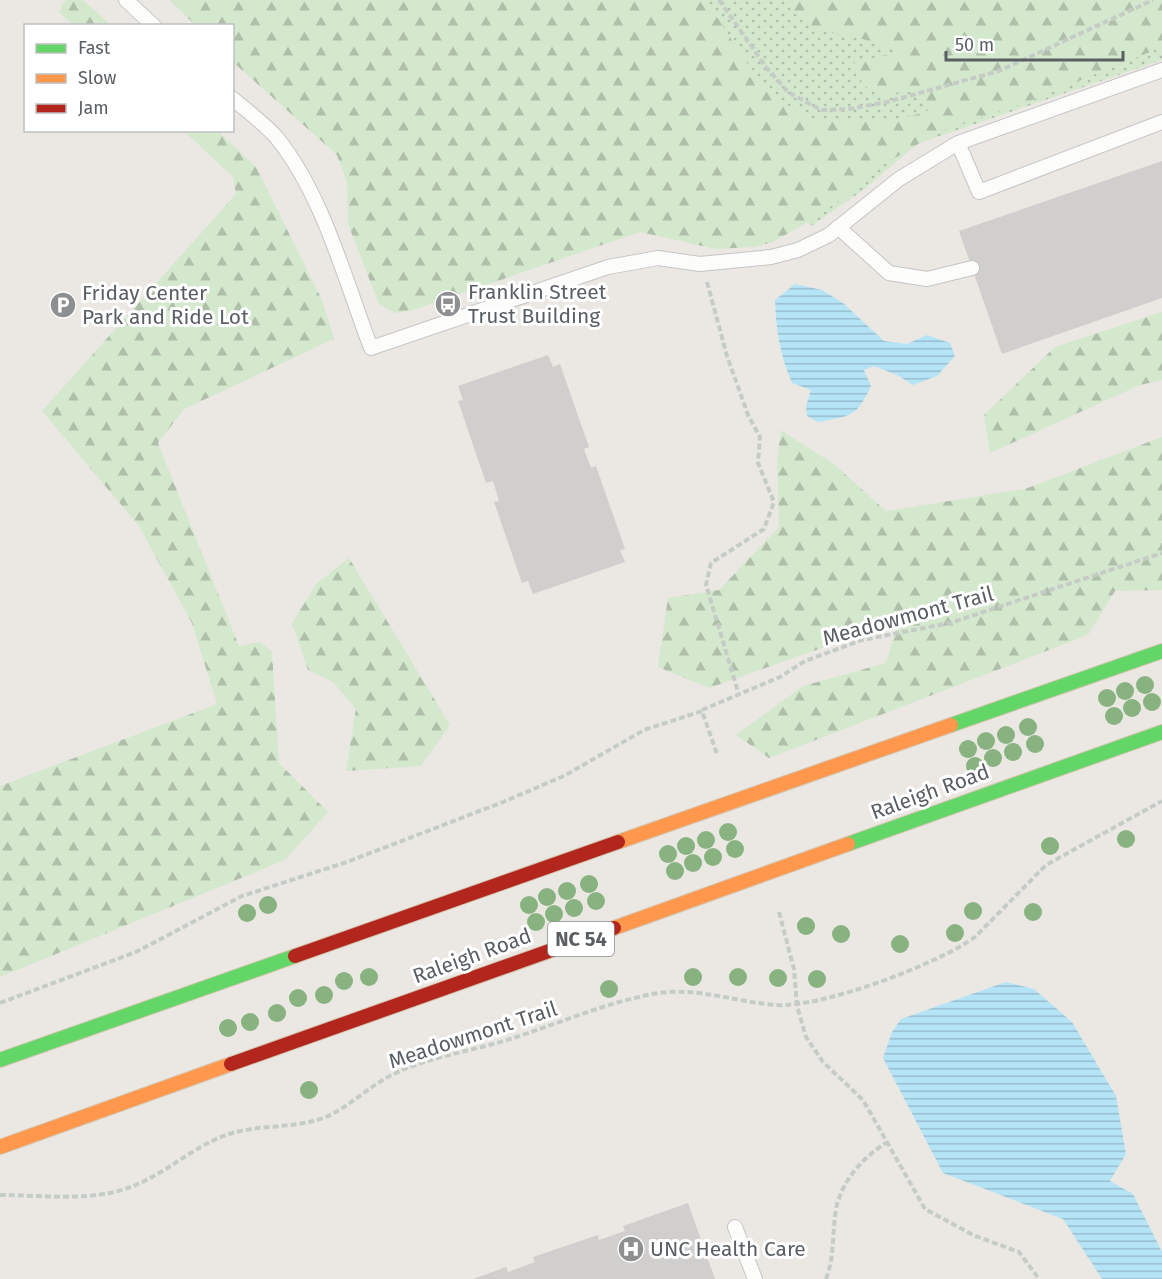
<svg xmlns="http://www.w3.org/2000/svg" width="1162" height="1279" viewBox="0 0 1162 1279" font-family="'Fira Sans',sans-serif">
  <defs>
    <pattern id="grass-dots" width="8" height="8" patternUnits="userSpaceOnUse" patternTransform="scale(1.5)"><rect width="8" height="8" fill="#d4e8cd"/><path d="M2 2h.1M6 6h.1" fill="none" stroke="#afbfaa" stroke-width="1.8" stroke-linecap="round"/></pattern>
    <pattern id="forest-firs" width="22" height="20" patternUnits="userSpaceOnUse" patternTransform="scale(1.5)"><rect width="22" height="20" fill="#d4e8cd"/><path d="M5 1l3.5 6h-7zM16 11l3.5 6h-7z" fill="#afbfaa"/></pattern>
    <pattern id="water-rules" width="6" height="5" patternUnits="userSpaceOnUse" patternTransform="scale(1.5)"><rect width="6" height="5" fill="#b6e4f7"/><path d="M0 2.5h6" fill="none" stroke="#97bccc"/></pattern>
  </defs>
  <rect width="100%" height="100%" fill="#ebe8e4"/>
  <path fill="url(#grass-dots)" d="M581,0h581v60l-245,84 -51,44 -55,38 -101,-104z"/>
  <path fill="url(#forest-firs)" d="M65,0h18l28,25h-38l-14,-13z
    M170,0h536c29,42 55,99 106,118 15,6 34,3 50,3 22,0 47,-2 67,-11l-16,-19c-36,3 -39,11 -60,-22l3,-11 10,2 33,-9c-12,-4 -24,-9 -37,-12 -32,-6 -58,-9 -78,-39h378v47l-140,57 -84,28 -55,33 -63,50 -47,27 -18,5 -40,2 -75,-17 -227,78 -18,3 -16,-9 -31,-80 -1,-41 -10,-28 -104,-93 -1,-36 -37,-1z
    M184,131h34l38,36 66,133 12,39 -150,70 -26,34 81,203 21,-4 12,10 7,111 49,49 -43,48 -285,117v-191l217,-82 -25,-81 -53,-97 -97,-115 194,-217 -3,-17z
    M1162,312v68l-22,5 -150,68 -6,-38 71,-68z
    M781,430l54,35 51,46 139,-22 137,-52v153l-47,1 -27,44 -319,123 -33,-23 67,-49 83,-23 12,-42 -189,67 -51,-21 10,-69 51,-8 60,-63 -2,-65z
    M349,558l101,167 -29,41 -75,5 10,-62 -23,-27 -25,-12 -16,-47 25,-40z"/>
  <path fill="url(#water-rules)" d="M795,284l27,6 21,13 41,38 23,3 20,-9 23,8 5,13 -18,20 -24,9 -16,-10 -23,-9 -10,4 7,16c-14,31 -21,30 -53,36l-11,-6 -1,-10 5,-16 -19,-7c-12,-27 -16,-54 -17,-83z
    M1006,982l28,7 38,33 44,74 10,58 -16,27 23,13 29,58v27h-60l-39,-60 -120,-46 -60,-115 9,-26 9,-13z"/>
  <path fill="#d1cfcd" d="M1162,161v137l-160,56 -43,-123z
    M548,355l5,12 7,-3 29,83 -5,2 7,19 5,-2 29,83 -5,1 5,12 -92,32 -5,-13 -6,2 -28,-81 5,-1 -6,-20 -7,2 -28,-82 5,-1 -5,-14z
    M688,1203l27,76h-242l33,-12 2,5 27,-10 -2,-5 65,-22 1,5 26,-9 -2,-5z"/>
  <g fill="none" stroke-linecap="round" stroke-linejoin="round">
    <defs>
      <path id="lane" d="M126,0l28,26
        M232,98c15,13 32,25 45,40 46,57 68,142 94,210l237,-81 50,-9 42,6 71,-7 27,-7 31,-15 70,-56 59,-36 204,-73
        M958,143l21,49 183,-70
        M838,227l51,46 38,6 45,-11
        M735,1227l20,52"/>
      <path id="fast" d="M951,725l211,-74
        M848,844l314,-112
        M0,1060l295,-104"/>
      <path id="slow" d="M618,842l333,-117
        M614,928l234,-84
        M0,1147l231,-83"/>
      <path id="jam" d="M295,956l323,-114
        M231,1064l383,-136"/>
    </defs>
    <use href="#lane" stroke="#c6c5c5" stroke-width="16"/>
    <use href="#fast" stroke="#d4c5b0" stroke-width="16"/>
    <use href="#slow" stroke="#d4c5b0" stroke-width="16"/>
    <use href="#jam" stroke="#d4c5b0" stroke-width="16"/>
    <path stroke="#c5ccc7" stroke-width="4" stroke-dasharray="6 3" stroke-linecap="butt" d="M719,0l47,67 22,25 33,18 28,-1 38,-7 112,-31 154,-71
      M707,282l20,74 21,59 12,22 -2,26 16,39 -10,27 -53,34 -5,22 33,110
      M702,710l78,-33 25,-16 57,-21 88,-17 212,-70
      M779,912l15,57 3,37 9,31 17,25 40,38 62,109 48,26 46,17 20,27
      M0,1003l136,-51 106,-56 105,-34 156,-60 63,-27 78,-45 58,-19 15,43
      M0,1195c44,0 97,8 138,-11 32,-14 58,-39 91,-50 31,-10 66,-5 97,-17 25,-11 45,-33 70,-44 36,-17 77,-22 114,-34 48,-15 94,-36 143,-45 43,-8 81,8 123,11 46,3 162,-41 199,-68l71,-72 116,-64
      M826,1279c9,-24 6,-46 10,-70 5,-27 27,-52 50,-66"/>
    <use href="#lane" stroke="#fcfcfb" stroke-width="14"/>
    <use href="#fast" stroke="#63d668" stroke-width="14"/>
    <use href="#slow" stroke="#ff974d" stroke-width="14"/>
    <use href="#jam" stroke="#b3261e" stroke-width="14"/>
  </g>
  <g fill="#88b280">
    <circle cx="1145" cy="685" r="9"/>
    <circle cx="1125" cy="691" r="9"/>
    <circle cx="1107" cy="698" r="9"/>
    <circle cx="1152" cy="702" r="9"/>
    <circle cx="1132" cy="708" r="9"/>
    <circle cx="1114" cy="716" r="9"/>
    <circle cx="1028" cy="727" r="9"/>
    <circle cx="1006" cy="735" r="9"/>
    <circle cx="986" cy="741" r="9"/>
    <circle cx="1035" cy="744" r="9"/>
    <circle cx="968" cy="749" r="9"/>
    <circle cx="1013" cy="752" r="9"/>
    <circle cx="993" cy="758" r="9"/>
    <circle cx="975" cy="766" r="9"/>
    <circle cx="728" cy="832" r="9"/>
    <circle cx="1126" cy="839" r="9"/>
    <circle cx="706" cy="840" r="9"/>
    <circle cx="686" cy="846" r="9"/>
    <circle cx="1050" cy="846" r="9"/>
    <circle cx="735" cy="849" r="9"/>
    <circle cx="668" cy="854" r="9"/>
    <circle cx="713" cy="857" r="9"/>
    <circle cx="693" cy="863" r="9"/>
    <circle cx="675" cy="871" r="9"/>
    <circle cx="589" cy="884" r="9"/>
    <circle cx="567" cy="891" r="9"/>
    <circle cx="547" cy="897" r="9"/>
    <circle cx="596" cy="901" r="9"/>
    <circle cx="268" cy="905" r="9"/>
    <circle cx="529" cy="905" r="9"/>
    <circle cx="574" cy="908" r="9"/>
    <circle cx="973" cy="911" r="9"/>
    <circle cx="1033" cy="912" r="9"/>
    <circle cx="247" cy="913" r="9"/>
    <circle cx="554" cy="914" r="9"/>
    <circle cx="536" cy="922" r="9"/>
    <circle cx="806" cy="926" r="9"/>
    <circle cx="955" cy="933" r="9"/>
    <circle cx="841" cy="934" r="9"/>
    <circle cx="900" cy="944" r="9"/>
    <circle cx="369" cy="977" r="9"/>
    <circle cx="693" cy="977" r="9"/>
    <circle cx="738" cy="977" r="9"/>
    <circle cx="778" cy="978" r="9"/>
    <circle cx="817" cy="979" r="9"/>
    <circle cx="344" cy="981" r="9"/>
    <circle cx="609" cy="989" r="9"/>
    <circle cx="324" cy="995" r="9"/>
    <circle cx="298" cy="998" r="9"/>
    <circle cx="277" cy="1013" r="9"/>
    <circle cx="250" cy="1022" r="9"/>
    <circle cx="228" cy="1028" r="9"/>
    <circle cx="309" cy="1090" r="9"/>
  </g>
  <defs>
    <symbol id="bus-disc" viewBox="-11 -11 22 22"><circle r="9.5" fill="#8d8f90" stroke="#fff"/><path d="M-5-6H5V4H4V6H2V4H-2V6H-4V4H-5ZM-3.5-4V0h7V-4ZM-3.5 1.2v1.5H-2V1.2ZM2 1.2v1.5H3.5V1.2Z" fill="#fff"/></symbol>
    <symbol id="parking-disc" viewBox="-11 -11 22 22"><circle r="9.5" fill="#8d8f90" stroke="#fff"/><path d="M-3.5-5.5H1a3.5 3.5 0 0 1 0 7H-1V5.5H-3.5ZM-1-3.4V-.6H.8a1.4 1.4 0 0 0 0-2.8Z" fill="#fff"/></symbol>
    <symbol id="hospital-disc" viewBox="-11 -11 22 22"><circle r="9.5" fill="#8d8f90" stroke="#fff"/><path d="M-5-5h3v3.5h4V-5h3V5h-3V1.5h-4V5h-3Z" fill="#fff"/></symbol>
  </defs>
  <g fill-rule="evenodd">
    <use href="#bus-disc" x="433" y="289" width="30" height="30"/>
    <use href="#parking-disc" x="48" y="290" width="30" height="30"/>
    <use href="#hospital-disc" x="616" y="1234" width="30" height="30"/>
  </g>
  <g text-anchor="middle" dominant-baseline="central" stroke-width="6" stroke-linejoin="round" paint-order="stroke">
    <rect fill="#fff" stroke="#8c8f92" stroke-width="1.5" x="548" y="922" width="66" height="34" rx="4.5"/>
    <g font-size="20" font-weight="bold" fill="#5a5f63">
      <text x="581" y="939">NC 54</text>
    </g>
    <g font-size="21" fill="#5a5f63" stroke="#fff" text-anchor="start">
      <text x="468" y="292">Franklin Street<tspan x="468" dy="24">Trust Building</tspan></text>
      <text x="82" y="293">Friday Center<tspan x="82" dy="24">Park and Ride Lot</tspan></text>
      <text x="650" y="1249">UNC Health Care</text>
    </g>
    <g font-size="21" fill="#5a5f63" stroke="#fff">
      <text transform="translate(908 616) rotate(-15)">Meadowmont Trail</text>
      <text transform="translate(930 792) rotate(-20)">Raleigh Road</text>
      <text transform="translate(472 956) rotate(-20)">Raleigh Road</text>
      <text transform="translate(473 1035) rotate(-18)">Meadowmont Trail</text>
    </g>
  </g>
  <rect x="24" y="24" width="210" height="108" fill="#ffffff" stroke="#bdbfc1" stroke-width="1.5"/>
  <rect x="36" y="44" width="30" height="9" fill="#63d668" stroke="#bdbfc1" stroke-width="1.5"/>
  <text x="78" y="54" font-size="18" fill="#5a5f63">Fast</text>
  <rect x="36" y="74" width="30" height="9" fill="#ff974d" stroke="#bdbfc1" stroke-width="1.5"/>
  <text x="78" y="84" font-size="18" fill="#5a5f63">Slow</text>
  <rect x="36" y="104" width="30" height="9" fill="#b3261e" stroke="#bdbfc1" stroke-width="1.5"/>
  <text x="78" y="114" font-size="18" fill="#5a5f63">Jam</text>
  <path d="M946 51v9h177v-9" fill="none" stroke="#5a5f63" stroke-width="3"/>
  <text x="955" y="51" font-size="18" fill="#5a5f63" stroke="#ffffff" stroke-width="4.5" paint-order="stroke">50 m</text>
</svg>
